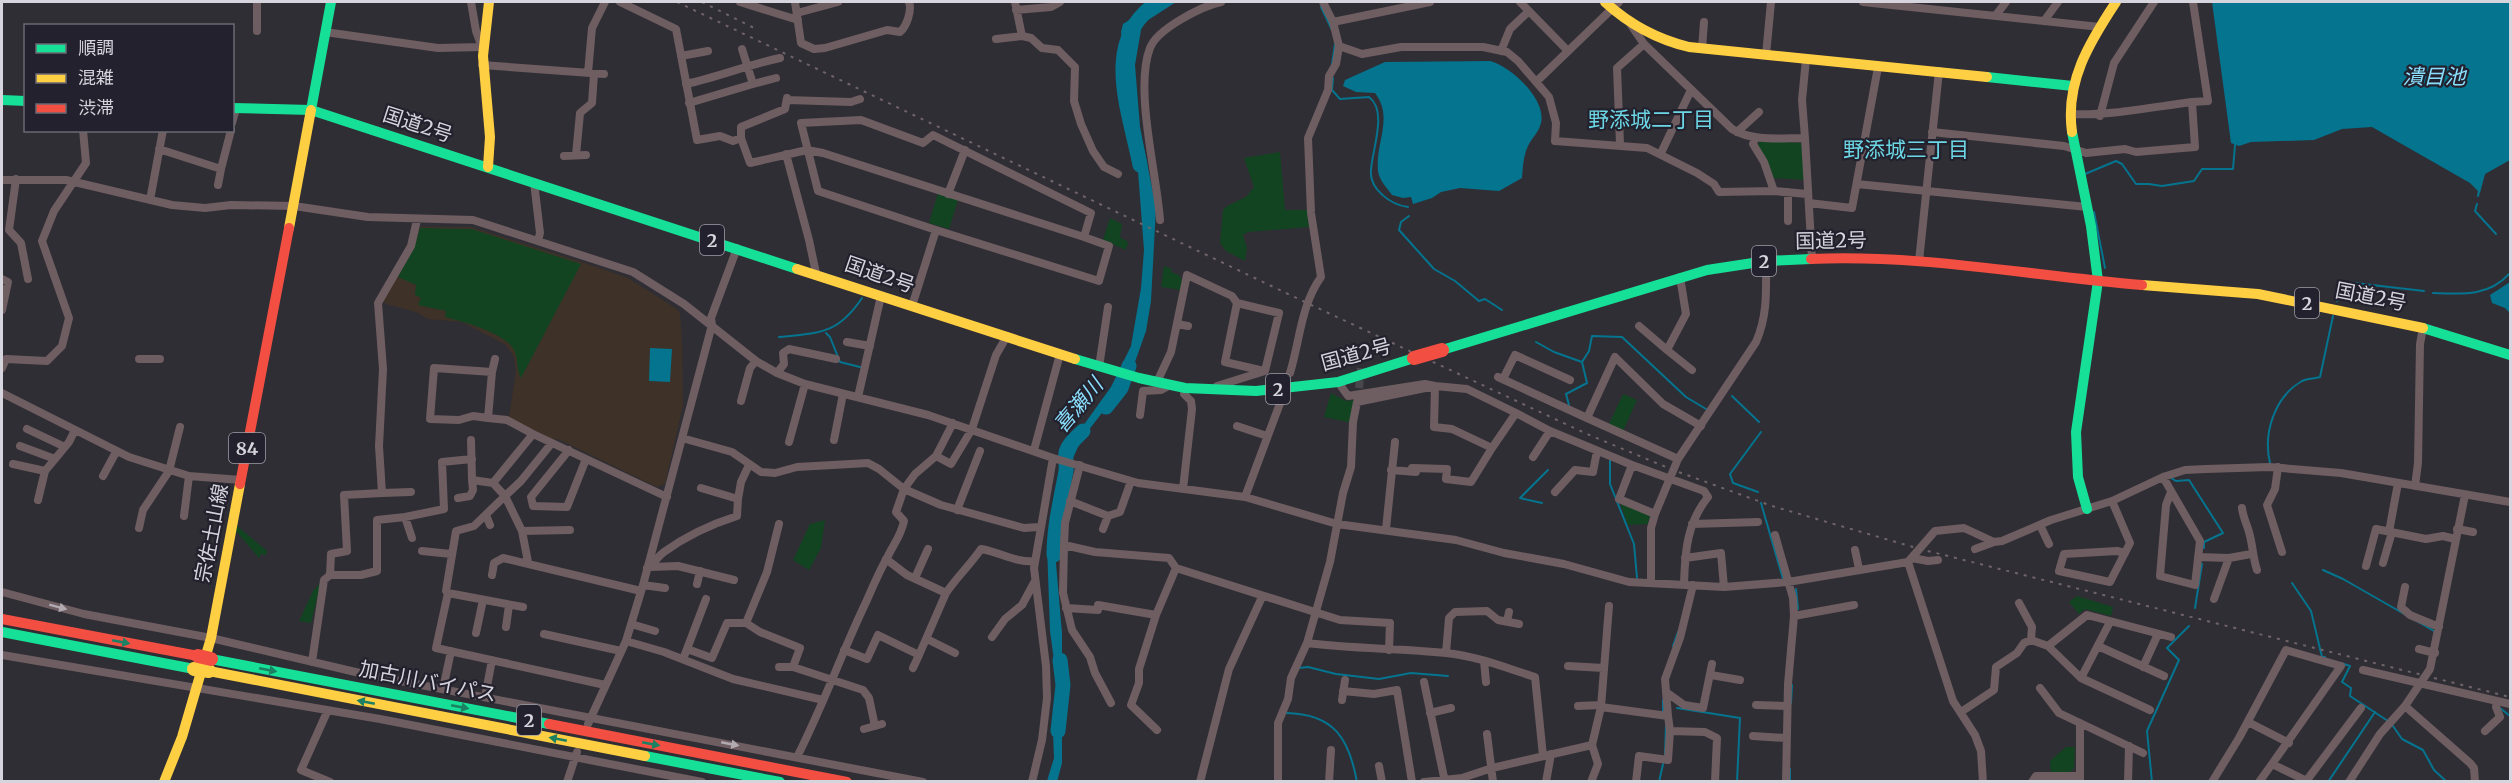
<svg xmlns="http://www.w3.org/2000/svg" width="2512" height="783" viewBox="0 0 2512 783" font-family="Merriweather,'Noto Sans JP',serif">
  <rect width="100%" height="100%" fill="#2f2e34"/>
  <path fill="#3e3127" d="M420,227h51l126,40 31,11 49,31 3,4 2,25 1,68 -18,78 -8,3 -99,-48 -6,1 -43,-23 7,-46 -2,-14 -8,-12 -44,-23 -34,-3 -12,-7 -30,-8 -3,-3 30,-55z"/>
  <path fill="#134422" d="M1760,140l41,3 5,37 -34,-2 -15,-30z
    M1280,152l5,58h22l2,17 -61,5 -5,3 4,13 -2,13 -19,-10 -6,-8 3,-33 4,-4 19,-9 8,-10 -10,-29z
    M938,193l20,7 -9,29 -20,-6z
    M1110,218l12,6 -2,13 8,5 -2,8 -23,-10z
    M420,228l52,1 109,35 -60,114c-5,-8 -2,-18 -7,-28 -9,-17 -50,-28 -69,-33l1,-6 -28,-6 3,-7 -6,-3 1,-10 -18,-8 16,-29z
    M1164,266l8,3 -1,3 8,3 3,5 -1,10 -20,-3z
    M1331,393l15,8 10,-1 -4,23 -28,-6z
    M1623,394l14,6 -14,31 -14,-7z
    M1620,503l30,11 -2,10 -20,1z
    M825,520l-4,28 -12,22 -16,-10 17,-36z
    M236,525l31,26 -1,4 -5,-1 -2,4 -24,-28z
    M321,582l-10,41 -12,-2 14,-30z
    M2077,596l36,11 -2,9 -26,-7 -6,5 -10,-12z
    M2066,747h9l-1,21 -4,4h-19l-1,-11z"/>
  <path fill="#04748f" d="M1158,2h18l-34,22 -7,41 5,62 16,81 -5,93 -5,30 -11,31 -16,29 -38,49 -19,43 -8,57 8,93v130l-5,19 -10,-1 7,-23 -1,-26 4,-49 -7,-52 -3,-86 12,-64 7,-17 4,-20 41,-57 20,-41 10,-58 3,-38 -8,-105 -15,-72 3,-20 -3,-21 2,-8z
    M2212,2h298v158l-25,14 -5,19 -10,-10 -98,-56 -30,2 -28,11 -63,2 -12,4 -8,-3z
    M1490,61c21,5 60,41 50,65 -2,7 -9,13 -12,20 -5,11 -5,21 -6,32l-23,13 -39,-3 -19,4 -9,6 -19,6 -2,-7 -8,1 -11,-3c-5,-7 -13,-15 -14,-24 -3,-28 16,-53 -3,-78l-19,-1 -13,-6 2,-6 40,-18z
    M2510,282v31l-5,-5 -13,-5 -2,-8z
    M650,348l22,1 -2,33 -21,-1z"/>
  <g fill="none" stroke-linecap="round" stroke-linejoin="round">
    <path stroke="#04748f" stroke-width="2" d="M1321,7l11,23
      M1332,65l3,-21
      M1333,78l-1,12 8,9 29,-2c19,14 3,53 2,73 -2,19 20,35 37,37
      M2085,174l31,-13 6,3 14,20h13l13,2 32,-5 8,-12h31l2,-24
      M2478,196l1,-5
      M2477,204l-2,7 21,23
      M2094,212l11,56
      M1409,216l-8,6 -2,8 35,39 21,12 24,20 6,-2 17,11
      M2433,293c28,1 55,4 76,-19
      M2337,301l4,-16 5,-3 78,9
      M826,333l4,4 10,25 24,6
      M779,337c41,-4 59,-3 83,-39
      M1536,342l18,10 28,10 7,-11 3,-15 30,1 64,60 20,12
      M1732,396l27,26
      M1569,405l-3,-11 21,-11 -5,-21
      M1610,457v27l24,60 3,34
      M2270,463c-7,-29 4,-66 32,-82 6,-3 12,-2 18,-4l13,-61
      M2171,478l5,3 13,-1 34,53 -19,9v6
      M1758,492l-25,-9 -3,-9 31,-42
      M1542,503l-22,-5 28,-28
      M1761,503l22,76
      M2323,570l20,9 91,52
      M2292,583l19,28 11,46h3
      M1796,589l2,20
      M2195,608l7,-44
      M1673,646l5,-14
      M2341,663l9,3 -8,16 9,6 -1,8 38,25
      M1299,668l9,-1 28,7 43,5 32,-6 37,3
      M1791,703l1,-18
      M1677,708l63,10 -3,64
      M2500,708l10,8
      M1663,712v-12
      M1286,713c48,1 63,25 71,69
      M2393,726l9,13 21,11 11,20 13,12
      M1665,755l1,-30
      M1790,781v-12
      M1659,782l4,-18
      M2152,782l-5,-51 32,-71 -12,-12 22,-22
      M2328,782l47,-70"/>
    <path stroke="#04748f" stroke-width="15" d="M1140,165c-11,-56 -40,-125 18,-163
      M1106,407l15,-19 8,-22
      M1054,555c0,-29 7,-56 12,-84 1,-6 -1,-12 0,-18 2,-9 11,-16 17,-22
      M1058,731l5,-46 -3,-25"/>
    <path stroke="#48474d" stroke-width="8" stroke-dasharray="8 4" stroke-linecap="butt" d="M1358,400l3,-33"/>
    <path stroke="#6e5d61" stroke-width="8" d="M620,2l56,27 21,111 23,-4 13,5 8,-3 9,25 57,-13 16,3 261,84
      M740,2l58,18
      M795,2l6,41 13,6 11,-1 62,-18 13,2c7,-6 12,-22 9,-30
      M1015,2l7,34 9,2 11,10 16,2 17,17 -1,34 7,23 12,27 11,16 14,7
      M1520,2l48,49
      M1863,2l237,25
      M1016,10l35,-3 9,-5
      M797,13l41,-11
      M1996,15l10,-13
      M2044,21l14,-19
      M1333,22l97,-20
      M1631,25l13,19 88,85c21,13 49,9 73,9l7,121
      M257,31v-29
      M325,32l113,16 44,-1 -6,-16 -5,-29
      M996,39l26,-3
      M1339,46l23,8 39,-7h82l24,5 11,9 31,36 7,26 -1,18 92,7 50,25 17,11 5,8 55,-1 33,3
      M1702,49l2,-27
      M1501,51l9,-22 19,-18
      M1766,55l5,-53
      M681,56l27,-5
      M482,65l122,9
      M588,73l4,-45 13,-26
      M1536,82l83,-80
      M686,84c32,-7 61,-19 94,-26
      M753,84l23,-6
      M787,100l64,2 9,-3
      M2192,102l16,-1 -15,-99
      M689,103l64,-19 -11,-35
      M2100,116l14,-53 40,-61
      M232,123l4,-14
      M1737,132l22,-20
      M1932,132l132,14 22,7 39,-4 11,3 59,-5 -3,-45c-40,5 -83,14 -122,12
      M741,138v-11l44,-18 2,-11
      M1755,138l-2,6 11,18 10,29
      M1805,138l-3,-38 4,-41
      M1620,144l-3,-76 27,-24
      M159,149l62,20 10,-39
      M1661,153l30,-63
      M786,154l23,86 7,33
      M576,155l4,-42 12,-10 2,-29
      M564,156l22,-1
      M16,179l-7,51 12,13 7,36
      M2,180h64l106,25 33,3 26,-3 63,1 74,11 105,3 160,52 51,32 72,57 21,12 28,11 123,31 125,43 85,25 107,14 92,27 119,16 48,13 60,11 65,18 95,5 64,-5 120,-20 27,-31 29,-3 30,14 8,-1 49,-21 61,-19 51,-24 22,-7 21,-1 63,-2 72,6 169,29
      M534,182l6,51 -2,8
      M1857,184l230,23
      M218,185l3,-16
      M1788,192v29
      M948,194l17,-44
      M150,200l13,-70
      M1809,203l43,5 26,-141
      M1160,220c-3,-45 -26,-131 -10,-172 7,-19 52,-42 71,-46
      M1919,261l20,-190
      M2,279l6,3 -6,28
      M1237,303l-12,59 39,9
      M912,306l24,-76 163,51 10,-35 -25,-9 7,-24 -158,-78 -10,8 -62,-23 -60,3 17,68 118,39
      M1177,324l11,2
      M1639,326l28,24 19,-36 -6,-37
      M847,342l23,4
      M1667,350l25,20
      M139,359h21
      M1099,367l9,-60
      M2,368l4,-9 41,2 15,-15 7,-28 -27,-77 12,-30 32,-48 -3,-33
      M492,372l3,-13
      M777,373l7,-9 -1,-11 6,-4 47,10
      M1290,373c10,-33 11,-68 31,-96l-10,-64 -3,-75 20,-48 1,-14 7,-12 3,-18 -6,-24 -10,-20
      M1498,377l89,41 28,-61 48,47 38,22
      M1503,379l12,-24 55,25
      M1157,382l14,-30 16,-77 45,21 5,7 42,10 -14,58 -48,15
      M2,393l127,64 60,19 52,4
      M858,397l23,-101
      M741,401l9,-33 6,-7
      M1516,413l34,18 82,34
      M1140,415l3,-24 18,-1 9,-5
      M488,418l-15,-2 -14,4 -29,-1 4,-51 58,4 -4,46 19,2 26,14
      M1587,418l91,41
      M1237,426l30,10
      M27,429l38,18
      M682,438l50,14 29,20 14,1 22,-6 71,-4 11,6 25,20 37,16 83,23 15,-1
      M471,440l1,40 21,3 12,13 -31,30 -18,5 -10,60 2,2 -12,55 169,37
      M834,440l9,-46
      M789,442l16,-58
      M20,446l35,13 14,-17 6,-12
      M569,450l-38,47 2,9 34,1 19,-48
      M1034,450l26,-96
      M936,456l15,8 21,-35 24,-74 11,-19
      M1533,457l17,-26
      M13,464l32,7 10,-12
      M1080,465l-15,58 -1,22 31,7 74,6 7,10 164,52 50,3 -1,27
      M2278,467l-3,22 -8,16 15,47
      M1412,468l35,1 -1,10 25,3 21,-34
      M1391,470l25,2
      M103,476l13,-24
      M2163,477l37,64 -5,44 -35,-9 6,-71 5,-13
      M493,483l40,-49 134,63
      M2415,486l3,-23 2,-119 3,-16
      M701,488l37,11 3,-17 8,-17
      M1183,489l9,-80 -1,-8 -7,-7 1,-6
      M1555,492l20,-22 18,2 4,-21
      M382,493l29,-1
      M1245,497l37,-99
      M458,498l12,-2 3,-6 -1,-10
      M38,500l7,-29
      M1070,501l38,15 12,-4 11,-31
      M2112,501l18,42 -20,39 -51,-11 5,-17 53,-3 8,2
      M2242,508c1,10 6,18 8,28 3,12 3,22 7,34
      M957,510l23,-59
      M1655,514l23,-55 78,-117c12,-27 10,-53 10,-81
      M486,515l4,10
      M184,516l5,-40
      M405,517l7,21
      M1692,524l66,-2
      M2040,525l9,19
      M139,528l4,-18 26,-39 11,-44
      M1103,529l5,-13
      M1386,529l9,-87
      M2457,529l16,3
      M522,531l48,-1
      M2389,532l9,-49
      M1775,535l18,63 1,18 -6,68 -2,98
      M1064,545l-1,48 9,37 18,27 5,16 16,30
      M1975,549l19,-7
      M1855,550l4,19
      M422,551l29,3
      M2198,557l31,1 22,-4
      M1685,558l36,-5 3,34
      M1912,558l16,3 10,-1
      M528,562l-6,-31 -17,-35 16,-15 30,-37
      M1908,562l45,139 22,34 6,16 2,31
      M2383,563l9,-31
      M2366,566l10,-37 50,10 17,-3 12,3
      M651,567l27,-1 56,14
      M647,568c8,-5 10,-11 17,-16 22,-16 48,-28 73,-36l1,-17
      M330,575h31l16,-4v-51l28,-3 39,-8 -2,-47 30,-3
      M492,575l2,-12 9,-5 138,33
      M915,578l13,-29
      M1651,583v-55l4,-14 -36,-15 13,-34 72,26 4,6c-21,26 -23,54 -24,87
      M697,584l3,-13
      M643,585l22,3
      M2405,587l-4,20 9,8 29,12
      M2,592l82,22 127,24 153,36 559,108
      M448,593l75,14
      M946,593c11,-16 24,-28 35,-44 19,3 35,14 54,12
      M2214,599l15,-41
      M2019,603l13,24 -1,13
      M1066,608l32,2v-5l58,10
      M1794,616l60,-11
      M1507,621l2,-9
      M746,623l21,-51 12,-48
      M631,624l24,7
      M506,627l3,-22
      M476,633l7,-33
      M544,634l77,17
      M992,637l13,-18 17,-14 13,-24
      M927,639l28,14
      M626,641l38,11 69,27 90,21
      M1307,643c46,6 93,5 139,10 31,3 60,15 89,24l8,79
      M2048,646l39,-31 84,22
      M2098,646l66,30
      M687,649l19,-50
      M2419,649l16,4
      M844,650l23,9 11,-24 41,20 27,-62 -39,-18 -21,-16
      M1446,653l3,-35 6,-6 32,-1 11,9 21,4
      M2,655l378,64 322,63
      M683,659l4,-10 25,9 15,-35h19l14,9 40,16 -7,19 70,23 6,8 6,28
      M1484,661l2,21
      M312,662l12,-82 6,-5 1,-21 16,-3 -3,-56 38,-2 -3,-47 4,-77 -5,-66 33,-57 6,-26
      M1568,666l36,2
      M779,667h14
      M2143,667l15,-33
      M913,668l6,-13
      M2363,670l147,34
      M1711,675l29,5
      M2081,678l29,-56
      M1424,682l21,100
      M2040,688l19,25 84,40
      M443,689l8,-38
      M1343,691l31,3 23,-4 15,92
      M1666,692l18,13 19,3 9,-44
      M485,697l7,-37
      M1342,700l3,-20
      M1756,705l31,1
      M1578,706l23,-1
      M2405,706l65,57 4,5 1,14
      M1601,707l67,9 2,15 -2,29 -29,-4 -3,26
      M327,712l-26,58 29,12
      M1961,712l33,-22 2,-23 21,-14 7,-10 7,-3 17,6 33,32 69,32
      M1430,713l21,-5
      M1668,716l-3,-37 15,-41 13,-53
      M2248,722l41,21
      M588,724l38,-83 17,-56 69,-260 -1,-7 26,-70
      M864,729l18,-5
      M1157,730l-26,-25 8,-22v-14l17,-54 20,-47
      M1670,731l35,1 12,6 -2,44
      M2485,731l15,-14 -4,-10 1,-6
      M1487,734l6,48
      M1753,736l33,2
      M797,757c26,-51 45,-105 70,-157 6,-14 12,-28 20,-42 6,-13 14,-22 17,-37l-8,-9 8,-23 11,-15 21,-18 17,-33
      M1379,766l3,16
      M2307,780l54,-72
      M567,782l10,-30
      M1032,782l10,-42 5,-42 -1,-32 -12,-98 19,-110
      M1200,782l29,-113 33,-72
      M1278,782v-59l10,-24 3,-21 16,-35 23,-81 13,-69 8,-26 2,-45 4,-20 78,-16 32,3 49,24 -24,35 -40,-19 -18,-2 1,-41 -10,-2 -77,12 -10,-14
      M1329,782l2,-32
      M1424,782l38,-4 30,-10 100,-23 9,-38 8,-101
      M1546,782l5,-28
      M1591,782l7,-18 -6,-19
      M2032,782l4,-6h44
      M2080,782v-59
      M2128,782l1,-36
      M2212,782l27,-44 47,-88 55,16 -69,98
      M2259,782l13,-18 37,18
      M2349,782l31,-48 25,-28 25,-37 35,-174"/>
    <path stroke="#16e098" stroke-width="10" d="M1987,77l86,9
      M2,100l24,1
      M232,108l79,2 486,159
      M311,110l20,-108
      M2072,132l19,94 7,55 -22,151 2,45 9,32
      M2423,328l87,27
      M1442,350l265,-80 59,-9 45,-2
      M1075,359l64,19 46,10 71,3 82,-9 76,-24
      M2,632l192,37
      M211,659l338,65
      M645,756l135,26"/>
    <path stroke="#ffcf43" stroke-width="10" d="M1605,2c25,23 51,37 84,45l298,30
      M2072,132c-7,-50 17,-89 44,-130
      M488,167l2,-30 -7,-81 6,-54
      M289,228l22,-118
      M797,269l278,90
      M2142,285l116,9 165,34
      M209,671l436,85
      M164,782l18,-45 29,-99 29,-154"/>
    <path stroke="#f24e42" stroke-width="10" d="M1811,259c111,-5 221,17 331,26
      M240,484l49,-256
      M2,619l196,37
      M549,724l298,58"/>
    <path stroke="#6f6468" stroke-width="2" stroke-dasharray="3 6" stroke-linecap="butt" d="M677,2l630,301 280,131 86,36 99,36 148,43 590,148
      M702,2l54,27"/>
    <path stroke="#ffcf43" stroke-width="14" d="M194,669l15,2"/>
    <path stroke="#f24e42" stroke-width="14" d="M1414,358l28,-8
      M198,656l13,3"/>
  </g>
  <defs><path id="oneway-solid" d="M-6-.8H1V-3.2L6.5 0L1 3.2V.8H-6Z" transform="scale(1.5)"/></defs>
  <g fill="#b2aab1">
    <use href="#oneway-solid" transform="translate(58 607) rotate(15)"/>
    <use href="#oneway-solid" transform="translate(730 744) rotate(11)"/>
  </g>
  <g fill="#1c8062">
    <use href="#oneway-solid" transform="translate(121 642) rotate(11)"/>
    <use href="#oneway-solid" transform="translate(268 670) rotate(11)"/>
    <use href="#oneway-solid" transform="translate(366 702) rotate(-169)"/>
    <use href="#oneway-solid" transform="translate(460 707) rotate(11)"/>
    <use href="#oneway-solid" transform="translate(558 739) rotate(-169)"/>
    <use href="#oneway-solid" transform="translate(651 744) rotate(11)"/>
  </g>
  <g text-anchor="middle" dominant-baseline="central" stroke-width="4.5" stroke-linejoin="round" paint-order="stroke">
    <g fill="#23212d" stroke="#a09ea8" stroke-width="1.5">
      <rect x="700" y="225" width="24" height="30" rx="4.5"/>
      <rect x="1752" y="246" width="24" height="30" rx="4.5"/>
      <rect x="2295" y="288" width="24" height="30" rx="4.5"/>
      <rect x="1266" y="374" width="24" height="30" rx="4.5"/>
      <rect x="229" y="433" width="36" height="30" rx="4.5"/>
      <rect x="517" y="705" width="24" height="30" rx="4.5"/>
    </g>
    <g font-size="18" font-weight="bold" fill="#d6d4dc">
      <text x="712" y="240">2</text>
      <text x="1764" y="261">2</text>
      <text x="2307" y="303">2</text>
      <text x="1278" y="389">2</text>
      <text x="247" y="448">84</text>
      <text x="529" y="720">2</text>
    </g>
    <g font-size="20" fill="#d6d4dc" stroke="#23212d">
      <text transform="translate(418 124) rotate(18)">国道2号</text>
      <text transform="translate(1831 240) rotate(-1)">国道2号</text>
      <text transform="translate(880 274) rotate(19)">国道2号</text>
      <text transform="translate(2371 296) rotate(11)">国道2号</text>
      <text transform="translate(1356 354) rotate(-15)">国道2号</text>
      <text transform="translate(211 533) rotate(-79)">宗佐土山線</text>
      <text transform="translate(428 681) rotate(11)">加古川バイパス</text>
    </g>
    <g font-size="21" font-style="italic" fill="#89dffd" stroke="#23212d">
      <text x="2434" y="76">潰目池</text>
      <text transform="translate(1078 405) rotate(-50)">喜瀬川</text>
    </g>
    <g font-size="21" fill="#6cd6e4" stroke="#23212d">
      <text x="1651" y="119">野添城二丁目</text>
      <text x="1906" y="149">野添城三丁目</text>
    </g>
  </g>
  <rect width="2512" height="783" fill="none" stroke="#d6d4dc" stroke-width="6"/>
  <rect x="24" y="24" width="210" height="108" fill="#23212d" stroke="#6b6973" stroke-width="1.5"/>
  <rect x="36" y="44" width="30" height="9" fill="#16e098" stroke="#6b6973" stroke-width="1.5"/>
  <text x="78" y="54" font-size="18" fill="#d6d4dc">順調</text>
  <rect x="36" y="74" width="30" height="9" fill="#ffcf43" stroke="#6b6973" stroke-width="1.5"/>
  <text x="78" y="84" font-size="18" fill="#d6d4dc">混雑</text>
  <rect x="36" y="104" width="30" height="9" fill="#f24e42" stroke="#6b6973" stroke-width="1.5"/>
  <text x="78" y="114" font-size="18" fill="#d6d4dc">渋滞</text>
</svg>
